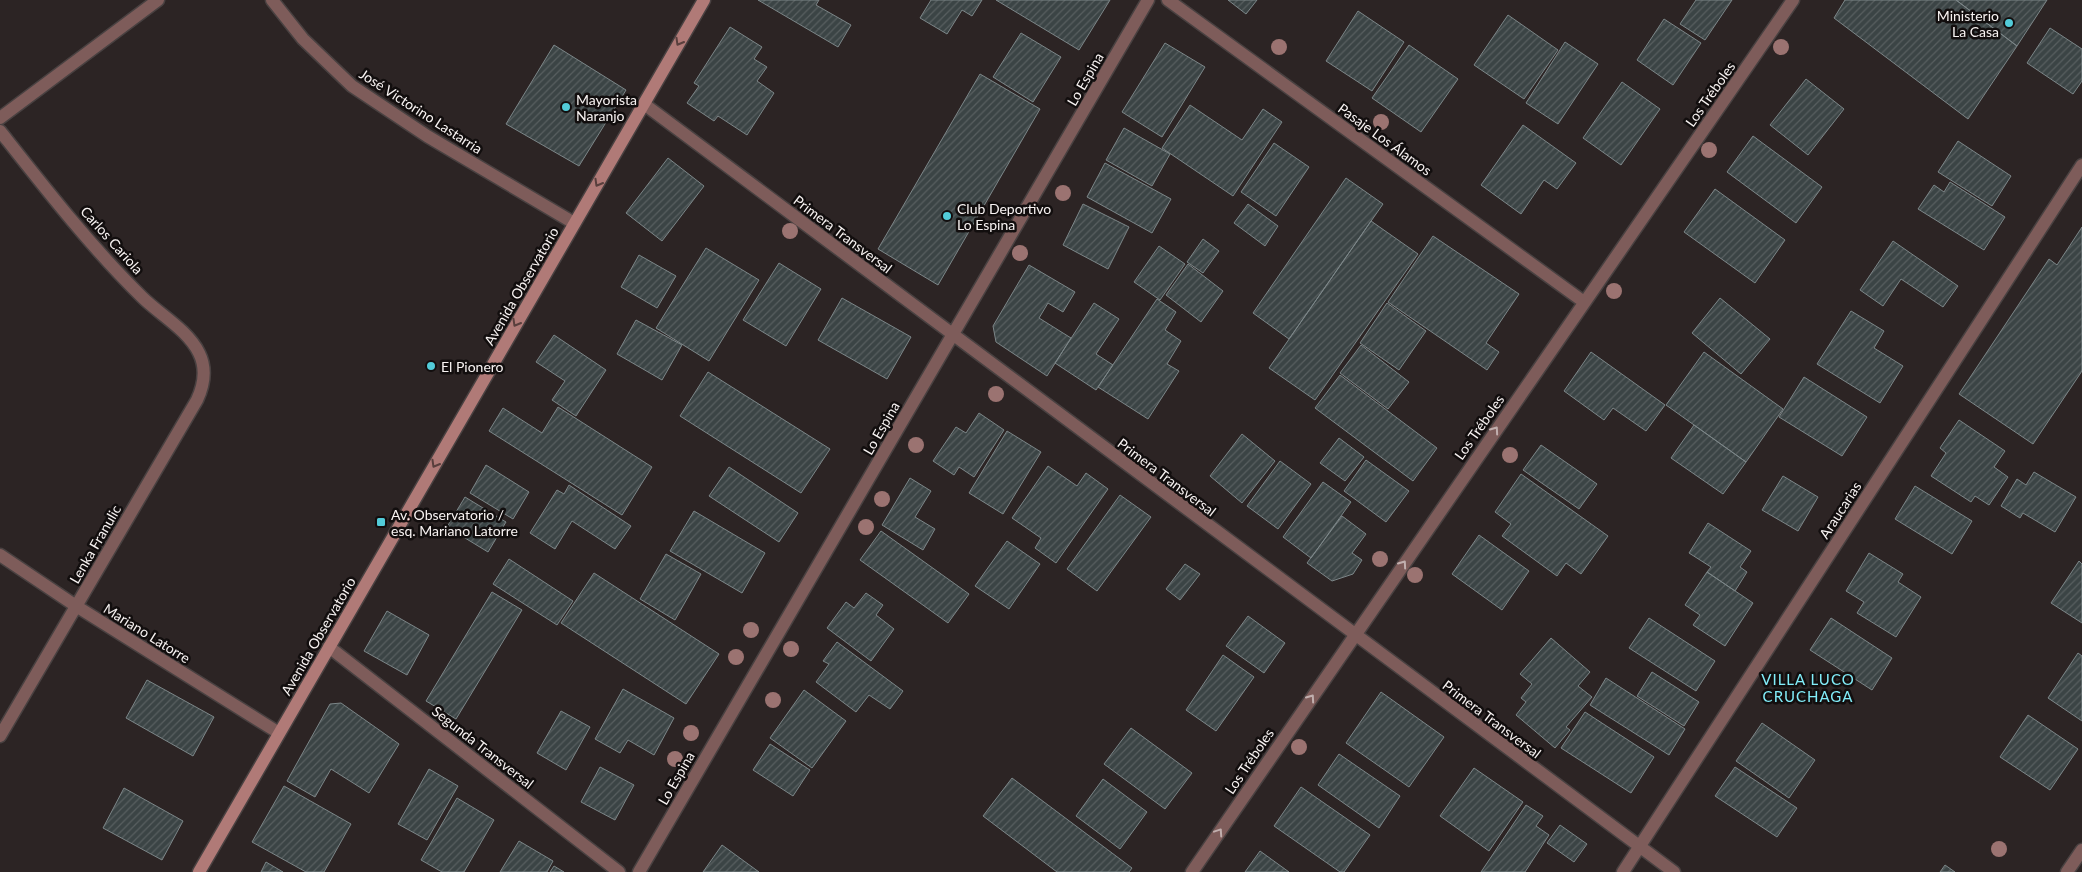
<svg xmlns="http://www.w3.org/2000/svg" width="2082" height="872" viewBox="0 0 2082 872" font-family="Lato,sans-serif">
  <defs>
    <pattern id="building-hatch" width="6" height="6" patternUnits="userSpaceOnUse" patternTransform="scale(1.25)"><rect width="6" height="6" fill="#3b4445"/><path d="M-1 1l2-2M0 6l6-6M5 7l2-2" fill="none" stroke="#585f60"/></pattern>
  </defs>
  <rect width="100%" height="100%" fill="#2c2424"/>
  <path fill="url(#building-hatch)" stroke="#7c8688" d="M758,0h61l-3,5 35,20 -13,22z
    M931,0h51l-10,16 -10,-6 -15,24 -27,-16z
    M996,0h114l-31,50z
    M1228,0h29l-11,14z
    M1696,0h36l-27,40 -25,-16z
    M1845,0h111l61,46 -49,73 -134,-101z
    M1956,0h91l-30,46z
    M1358,11l46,31 -32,49 -46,-30z
    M1508,15l50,35 -34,49 -50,-34z
    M1664,19l37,24 -28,42 -36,-25z
    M730,27l32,20 -8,12 13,8 -10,14 17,12 -27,42 -29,-19 -4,5 -27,-18 12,-17 -5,-3z
    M2050,28l32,21v32l-9,13 -46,-31z
    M1021,33l40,24 -28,45 -40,-25z
    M1565,42l33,22 -40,60 -32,-21z
    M1165,43l40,24 -43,70 -40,-25z
    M554,45l72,45 -47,76 -73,-42z
    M1409,45l49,34 -37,53 -49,-34z
    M980,74l60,35 -102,176 -60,-36z
    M1806,79l38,30 -36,46 -38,-30z
    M1622,82l38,27 -39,56 -38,-27z
    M1190,105l52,35 21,-31 19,13 -49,74 -71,-48z
    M1523,125l53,38 -19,26 -13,-9 -23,34 -40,-29z
    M1124,128l46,26 -18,32 -46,-26z
    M1753,136l69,51 -26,36 -69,-51z
    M1958,141l53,35 -19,30 -54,-34z
    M1274,143l35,24 -33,49 -35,-24z
    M668,158l36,28 -42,55 -36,-28z
    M1105,163l66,36 -19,34 -65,-36z
    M1346,178l37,26 -94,135 -36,-26z
    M1950,182l55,35 -21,33 -66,-41 16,-24 10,7z
    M1715,189l70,51 -30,43 -71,-51z
    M1083,204l46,23 -21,42 -45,-24z
    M1248,204l30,22 -13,20 -31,-23z
    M1371,221l47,33 -103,146 -46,-32z
    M2082,227v144l-49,73 -74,-50 90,-135 8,6z
    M1433,236l86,58 -33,49 13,9 -12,18 -99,-68z
    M1203,239l16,12 -16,22 -16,-11z
    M1893,241l65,45 -15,21 -42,-28 -18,27 -23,-16z
    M1159,246l26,18 -25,36 -26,-18z
    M706,248l53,32 -50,81 -53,-33z
    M639,255l37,21 -19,32 -36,-21z
    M779,263l42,26 -35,57 -43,-26z
    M1188,264l35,27 -22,31 -35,-27z
    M1029,265l46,27 -12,20 -15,-9 -9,15 32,20 -24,38 -51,-34 -3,-16z
    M842,298l69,39 -24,42 -69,-39z
    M1720,298l50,41 -29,35 -49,-41z
    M1157,299l19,13 -11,18 16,11 -14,23 12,7 -31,48 -50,-32z
    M1094,303l25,16 -23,35 17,11 -17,25 -41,-27z
    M1387,303l39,28 -27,39 -39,-27z
    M1851,311l33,20 -10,17 29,18 -23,37 -63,-39z
    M636,320l46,25 -20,35 -45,-26z
    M554,335l52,35 -30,46 -24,-16 13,-19 -29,-19z
    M1361,345l48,37 -21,27 -48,-36z
    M1591,352l74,53 -19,26 -33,-23 -9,12 -40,-29z
    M1704,352l79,57 -37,53 -80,-57z
    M708,372l122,77 -29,44 -121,-77z
    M1340,375l97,73 -24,33 -98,-73z
    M1804,377l63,40 -25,39 -63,-39z
    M558,407l94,60 -30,48 -133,-84 14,-23 39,25z
    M979,413l25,17 -30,47 -15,-10 -5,8 -21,-14 23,-34 10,6z
    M1959,420l46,31 -11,16 14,10 -19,28 -14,-9 -4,6 -40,-26 15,-23 -6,-5z
    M1694,425l52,37 -23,32 -52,-36z
    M1007,431l34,21 -38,62 -34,-21z
    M1242,434l33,27 -33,42 -32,-27z
    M1339,438l25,19 -19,24 -25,-18z
    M1541,445l56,39 -18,25 -56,-39z
    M1366,460l43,31 -23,31 -42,-31z
    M1280,461l31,23 -33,45 -31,-23z
    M486,465l43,27 -16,27 -43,-26z
    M1048,466l29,20 9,-13 22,16 -52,74 -21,-15 6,-10 -29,-20z
    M729,467l69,46 -19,29 -70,-46z
    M2034,472l42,25 -21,35 -32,-19 -3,5 -19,-12 16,-27 9,6z
    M1521,474l87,62 -27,38 -15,-11 -9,13 -55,-40 9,-12 -16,-12z
    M1783,476l35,21 -20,34 -36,-21z
    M910,478l21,13 -16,26 20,12 -12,21 -41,-25z
    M1323,482l28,20 -40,56 -28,-21z
    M569,485l62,41 -16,23 -43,-28 -17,28 -25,-16 27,-43 7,4z
    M1915,486l57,35 -20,33 -57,-35z
    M1120,495l31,22 -54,74 -30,-22z
    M465,497l41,25 -18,30 -41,-25z
    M694,511l71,42 -23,40 -72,-42z
    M1342,516l24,18 -14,19 10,7 -9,14 -21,7 -25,-18z
    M1708,523l43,28 -11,16 7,5 -12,19 -28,-19 4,-5 -22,-14z
    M881,531l88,63 -21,29 -88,-63z
    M1479,535l50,36 -27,39 -50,-36z
    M1007,541l33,23 -31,45 -34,-23z
    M1869,553l34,21 -5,8 23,15 -25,40 -39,-24 7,-11 -18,-11z
    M666,554l35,20 -26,46 -35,-21z
    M509,559l64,42 -16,24 -64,-41z
    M2079,561l3,3v59l-31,-20z
    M1185,564l15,10 -20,26 -14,-11z
    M1707,572l46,31 -28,43 -32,-21 7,-10 -15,-10z
    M594,573l125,81 -33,50 -125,-81z
    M492,592l30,18 -66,109 -30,-18z
    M866,593l17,12 -7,10 18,14 -23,32 -44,-33 19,-26 8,6z
    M387,611l42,24 -22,40 -43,-24z
    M1248,616l37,27 -21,30 -38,-27z
    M1649,618l66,43 -19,30 -67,-43z
    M1831,618l61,40 -20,32 -62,-40z
    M1551,638l39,34 -12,14 14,11 -26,30 4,3 -15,18 -39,-33 10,-13 -5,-4 11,-14 -12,-10z
    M837,642l66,49 -13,18 -21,-14 -13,17 -40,-30 13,-18 -6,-3z
    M2078,653l4,3v65l-34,-23z
    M1223,655l31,22 -38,54 -30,-21z
    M1652,672l47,30 -15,24 -47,-30z
    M1606,678l79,51 -16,26 -79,-50z
    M147,680l67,37 -21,39 -67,-38z
    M623,689l51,29 -20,37 -26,-15 -8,13 -25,-14z
    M804,690l42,31 -34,47 -42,-30z
    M1381,692l63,45 -35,50 -63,-44z
    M341,703l58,41 -30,49 -38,-24 -16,28 -28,-16 43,-77z
    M561,711l29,16 -24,43 -29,-17z
    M1585,712l69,45 -23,36 -70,-45z
    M2028,715l50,34 -28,41 -50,-33z
    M1762,723l53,37 -26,38 -53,-37z
    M1131,728l61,45 -27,36 -61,-45z
    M770,744l40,26 -17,26 -40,-26z
    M1339,754l61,42 -21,32 -61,-43z
    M600,767l34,18 -19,35 -34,-18z
    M1735,767l62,41 -20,29 -62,-41z
    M1474,768l49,34 -34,49 -49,-35z
    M429,769l29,17 -31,54 -29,-16z
    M1012,778l120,90 -3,4h-72l-74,-56z
    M1103,779l44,33 -27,37 -44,-33z
    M284,786l67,38 -27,48h-18l-54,-30z
    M1301,787l69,48 -26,37h-4l-66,-46z
    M124,788l59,33 -21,39 -59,-32z
    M457,798l37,22 -30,52h-22l-21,-12z
    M1526,805l17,11 -7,10 13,9 -24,37h-44z
    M1560,825l27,19 -13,18 -27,-19z
    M519,841l34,20 -6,11h-47z
    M722,845l37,27h-56z
    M1260,851l29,21h-44z
    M266,862l17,10h-22z
    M1945,865l10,7h-15z
    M554,866l10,6h-14z"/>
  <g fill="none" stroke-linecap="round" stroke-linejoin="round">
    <defs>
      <path id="minor" d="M272,0l31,39 49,47 75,50 147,87
        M1168,0l416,302
        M644,104l1030,768
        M0,118l158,-118
        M0,131c45,57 90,115 142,166 17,17 46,33 57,56 8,16 5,32 -2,47l-197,336
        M0,555l76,51 203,127
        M329,647l290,225
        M639,872l509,-872
        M1192,872l601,-872
        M1623,872l459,-707
        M2067,872l15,-22"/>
      <path id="secondary" d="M199,872l505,-872"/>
    </defs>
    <use href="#minor" stroke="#494141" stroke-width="15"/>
    <use href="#secondary" stroke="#494141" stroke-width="15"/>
    <use href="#minor" stroke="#7e5c5a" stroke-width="12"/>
    <use href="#secondary" stroke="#b07a77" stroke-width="12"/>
  </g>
  <g fill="#9b7371">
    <circle cx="1279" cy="47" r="8"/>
    <circle cx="1781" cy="47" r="8"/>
    <circle cx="1381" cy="122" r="8"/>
    <circle cx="1709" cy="150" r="8"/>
    <circle cx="1063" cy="193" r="8"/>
    <circle cx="790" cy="231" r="8"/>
    <circle cx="1020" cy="253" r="8"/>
    <circle cx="1614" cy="291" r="8"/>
    <circle cx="996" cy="394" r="8"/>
    <circle cx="916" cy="445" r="8"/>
    <circle cx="1510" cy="455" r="8"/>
    <circle cx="882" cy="499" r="8"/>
    <circle cx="866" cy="527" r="8"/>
    <circle cx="1380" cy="559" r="8"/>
    <circle cx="1415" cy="575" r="8"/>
    <circle cx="751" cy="630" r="8"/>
    <circle cx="791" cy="649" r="8"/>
    <circle cx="736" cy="657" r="8"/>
    <circle cx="773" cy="700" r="8"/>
    <circle cx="691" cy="733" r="8"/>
    <circle cx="1299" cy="747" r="8"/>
    <circle cx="675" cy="759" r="8"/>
    <circle cx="1999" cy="849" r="8"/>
  </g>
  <defs><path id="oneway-chevron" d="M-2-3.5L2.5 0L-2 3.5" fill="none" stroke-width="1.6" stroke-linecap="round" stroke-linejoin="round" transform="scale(1.25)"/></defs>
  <g stroke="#593f3d">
    <use href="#oneway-chevron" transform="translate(679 42) rotate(120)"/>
    <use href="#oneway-chevron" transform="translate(598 183) rotate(120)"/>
    <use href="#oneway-chevron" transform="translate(516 323) rotate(120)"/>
    <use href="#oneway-chevron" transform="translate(435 464) rotate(120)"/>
  </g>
  <g stroke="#c1afae">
    <use href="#oneway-chevron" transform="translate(1495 430) rotate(-55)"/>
    <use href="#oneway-chevron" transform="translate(1403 564) rotate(-55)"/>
    <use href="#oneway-chevron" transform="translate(1311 698) rotate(-55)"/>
    <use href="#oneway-chevron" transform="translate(1219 832) rotate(-56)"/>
  </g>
  <g fill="#52cbd8" stroke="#120e0e" stroke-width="2">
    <circle cx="2009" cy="23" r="5"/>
    <circle cx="566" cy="107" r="5"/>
    <circle cx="947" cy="216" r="5"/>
    <circle cx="431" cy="366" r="5"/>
    <rect x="376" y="517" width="10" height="10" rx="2.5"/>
  </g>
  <g text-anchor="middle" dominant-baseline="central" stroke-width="5" stroke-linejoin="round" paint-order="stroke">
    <g font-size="14" fill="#f8f3f2" stroke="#120e0e" text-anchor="start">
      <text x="1999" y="15" text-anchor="end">Ministerio<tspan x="1999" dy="16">La Casa</tspan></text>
      <text x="576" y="99">Mayorista<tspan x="576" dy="16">Naranjo</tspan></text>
      <text x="957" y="208">Club Deportivo<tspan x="957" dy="16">Lo Espina</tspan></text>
      <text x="441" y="366">El Pionero</text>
      <text x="391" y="514">Av. Observatorio /<tspan x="391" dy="16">esq. Mariano Latorre</tspan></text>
    </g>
    <g font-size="14" fill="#f8f3f2" stroke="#120e0e">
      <text transform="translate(1085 79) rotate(-60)">Lo Espina</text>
      <text transform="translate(1710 94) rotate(-55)">Los Tréboles</text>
      <text transform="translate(421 111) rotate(33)">José Victorino Lastarria</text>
      <text transform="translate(1385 139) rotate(36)">Pasaje Los Álamos</text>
      <text transform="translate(843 234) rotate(37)">Primera Transversal</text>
      <text transform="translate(112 240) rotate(48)">Carlos Cariola</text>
      <text transform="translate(521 286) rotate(-60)">Avenida Observatorio</text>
      <text transform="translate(1479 427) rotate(-55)">Los Tréboles</text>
      <text transform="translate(881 428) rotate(-60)">Lo Espina</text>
      <text transform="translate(1167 477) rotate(37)">Primera Transversal</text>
      <text transform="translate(1840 510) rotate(-57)">Araucarias</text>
      <text transform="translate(95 544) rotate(-60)">Lenka Franulic</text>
      <text transform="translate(147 633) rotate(32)">Mariano Latorre</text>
      <text transform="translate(318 636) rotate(-60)">Avenida Observatorio</text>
      <text transform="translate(1492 719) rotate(37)">Primera Transversal</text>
      <text transform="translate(483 747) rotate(38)">Segunda Transversal</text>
      <text transform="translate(1249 761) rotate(-56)">Los Tréboles</text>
      <text transform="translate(676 778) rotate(-60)">Lo Espina</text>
    </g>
    <g font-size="15" letter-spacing="1" fill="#82edf9" stroke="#120e0e">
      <text x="1808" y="679">VILLA LUCO<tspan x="1808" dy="17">CRUCHAGA</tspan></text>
    </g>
  </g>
</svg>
